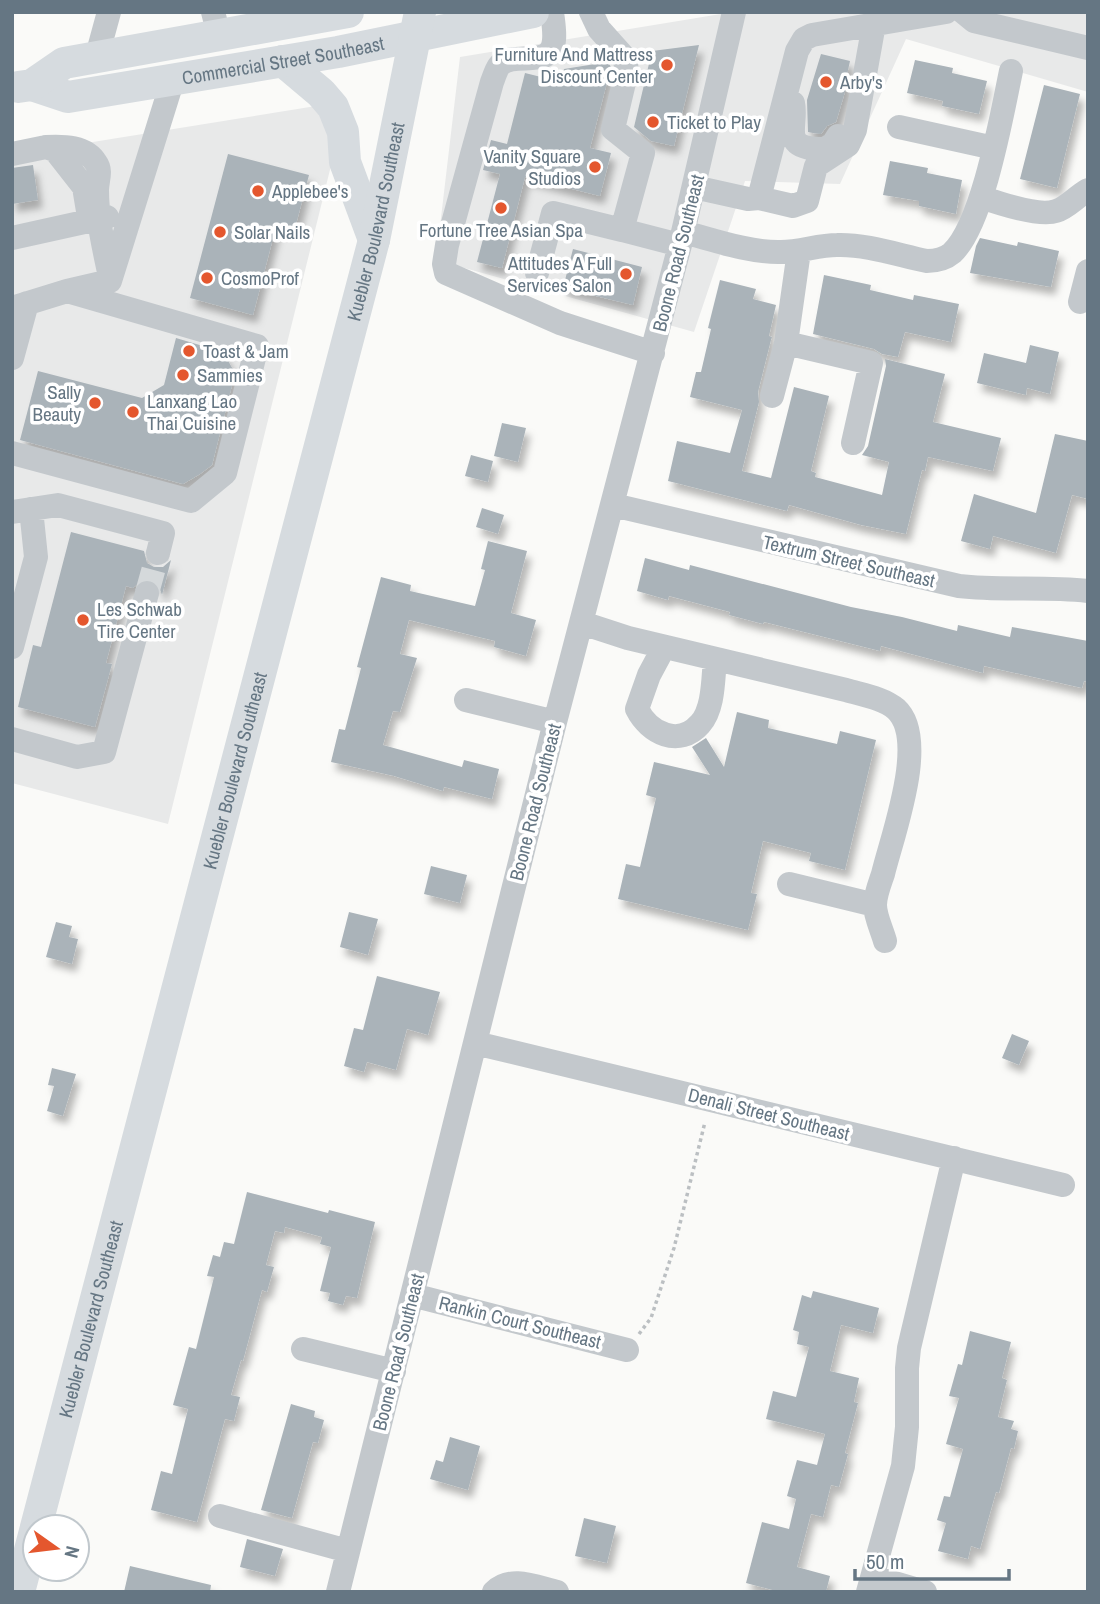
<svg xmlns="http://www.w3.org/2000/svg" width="1100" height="1604" viewBox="0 0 1100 1604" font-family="'Archivo Narrow',sans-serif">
  <defs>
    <filter id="shadow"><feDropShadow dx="4.5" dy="8" stdDeviation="3.5" flood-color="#0004"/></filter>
  </defs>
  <rect width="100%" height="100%" fill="#fafaf8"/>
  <path fill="#e8e9e9" d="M733,12h355v80l-182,-53 -66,145 -95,-3 -51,151 -258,-72 24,-203z
    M347,101l-179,723 -156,-41v-628z"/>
  <path fill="#aab3b9" filter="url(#shadow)" d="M699,45l-25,101 -23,-5 -17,-14 18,-76z
    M821,54l29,7 -5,23 2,1 -11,37 -9,4 -6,8 -8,-1 -5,-1 -1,-32z
    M915,60l38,8 -1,5 35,8 -8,33 -37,-8 1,-5 -36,-8z
    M608,62l3,5 -21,81 21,5 -11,43 -75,-19 -23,91 -25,-6 23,-88 -17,-4 8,-30 16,4 18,-71 36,9 3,-13z
    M1044,85l36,9 -23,94 -37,-9z
    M228,154l81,21 -14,53 -18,-5 -24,92 -63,-17z
    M890,161l38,7 -1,5 35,7 -6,34 -37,-8v-5l-36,-6z
    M33,165l5,35 -26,4v-36z
    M980,238l37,8 1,-4 41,9 -8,36 -81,-14 6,-27z
    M573,249l69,18 -9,38 -70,-17z
    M824,275l47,10 -1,5 43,10 1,-5 45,9 -8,38 -46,-10 -7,25 -16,-3 -8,-5 -61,-15z
    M720,280l36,9 -3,10 23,6 -7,31 3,1 -1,3 -13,52 1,10 -17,69 29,7 23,-91 35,9 -18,75 5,2 -1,4 67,18 7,-33 -27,-7 6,-9 18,-80 -1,-7 60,15 -12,48 68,16 -8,33 -65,-14 -3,14 -3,-1 -16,64 -45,-9 -72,-20 -2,6 -119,-30 9,-40 53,12 12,-43 -52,-13 6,-25h5l10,-43 -3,-1z
    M176,338l47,14 12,21 -23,92 -12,9 -17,10 -163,-44 18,-69 104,27 22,-13z
    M1030,345l29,7 -9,42 -23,-6 -1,7 -49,-12 7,-30 42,10z
    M502,423l24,5 -8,34 -24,-6z
    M1055,434l33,7v58l-16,-4 -16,58 -63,-17 -3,13 -29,-8 13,-47 62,19z
    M471,455l22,6 -5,21 -23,-6z
    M482,508l22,7 -6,19 -22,-7z
    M71,532l73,19 3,12 7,4h9l8,-7 -9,35 -4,-12 -8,-4h-7l-10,9 -7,-2 -20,77 6,1 -17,63 -77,-20 15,-62 8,2z
    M488,541l39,10 -16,62 25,7 -10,36 -32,-9 1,-6 -86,-21 -9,34 17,4 -17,54 -7,-1 -10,34 79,22 2,-7 35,9 -7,30 -48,-12 -1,4 -49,-15 -63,-14 8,-33 6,1 16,-62 -4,-1 24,-90 30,8 -1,6 65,15 10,-36 -4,-1z
    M645,558l44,12 1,-5 161,42 51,10 55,14 1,-6 52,12 2,-10 76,14v41l-4,-1 -2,7 -98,-22 -1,7 -102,-27 -1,5 -116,-29 -1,2 -34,-9 1,-3 -61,-16 -1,4 -31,-9z
    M737,712l32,8 -1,8 69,16 3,-13 36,9 -31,130 -36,-9 2,-8 -48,-12 -12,52 6,1 -9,36 -130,-31 8,-35 14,3 16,-69 -10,-3 8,-33 56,13 -18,-28 14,-9 18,29z
    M431,866l36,9 -7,28 -36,-9z
    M349,912l29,7 -10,36 -28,-8z
    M56,922l16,4 -3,11 9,2 -6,25 -26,-7z
    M377,976l63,16 -12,43 -21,-6 -11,41 -29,-8 -3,10 -20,-6 10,-38 9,2z
    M1012,1034l17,7 -10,24 -17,-7z
    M52,1068l24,6 -13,42 -16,-5 7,-25 -6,-1z
    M247,1192l81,21 1,-3 46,12 -18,76 -11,-2 -3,9 -15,-4 2,-8 -10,-2 11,-44 -11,-3 2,-7 -37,-10 -1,6 -9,-2 -9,34 8,2 -7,25 -5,-2 -19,71 -2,-1 -10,35 9,2 -6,24 -9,-2 -28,103 -46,-12 10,-39 11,3 16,-65 -15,-4 16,-58 7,2 18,-72 -7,-1 6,-21 7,2 4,-15 10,2z
    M813,1291l66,17 -6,25 -32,-8 -11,46 29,7 -5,24 4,1 -13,50 3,1 -9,33 -8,-2 -8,32 -12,-3 -14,53 33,9 -4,16h-46l-34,-9 16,-61 27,7 7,-30 -9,-3 10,-36 20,5 8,-31 -59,-15 7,-28 23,6 13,-50 -12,-3 2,-12 -6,-2 9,-35 9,3z
    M970,1331l41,11 -9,36 5,2 -9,37 16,4 -3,8 7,2 -4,18 -3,-1 -12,45 -3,-1 -16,57 -9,-3 -3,13 -30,-8 8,-28 -9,-3 7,-24 6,1 13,-48 -17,-5 13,-46 -10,-2 9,-32 4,1z
    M291,1404l24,7 -1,6 10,3 -6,23 -5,-1 -21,76 -31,-8z
    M450,1437l30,9 -12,44 -38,-11 6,-19 7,2z
    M584,1518l32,8 -9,37 -32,-7z
    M247,1539l36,10 -8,27 -35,-9z
    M130,1566l81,19 -1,7h-86z"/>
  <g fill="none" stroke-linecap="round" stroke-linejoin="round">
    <path stroke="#d5d9db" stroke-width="24" stroke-dasharray="24 12" stroke-linecap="butt" d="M147,593l11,-40"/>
    <path stroke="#bbbfc2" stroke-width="3.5" stroke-dasharray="3.5 3.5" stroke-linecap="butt" d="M639,1334l12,-16 23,-70 31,-126"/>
    <path stroke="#c3c8cc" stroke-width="24" d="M213,12l6,23
      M552,12c1,9 3,19 2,28 -2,31 -42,9 -55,26 -3,4 -5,11 -7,16l-45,163 -3,19 2,9 114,50 93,30
      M591,12l8,17 25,28 3,13 -14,59 30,24 -21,77 58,15
      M963,12l11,9 114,27
      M97,56l12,-44
      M793,103c5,23 -15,47 32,46l8,-5 5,-8
      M899,127l95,21
      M46,147c17,-1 40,-1 50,16 6,8 1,18 1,27 0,29 7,58 13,87
      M12,154l34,-7 9,3 29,37 4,24
      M694,187l54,12 11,-1 38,-147 7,-12 8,-4 134,-23
      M981,197c17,6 58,20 75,14 11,-3 21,-15 32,-21
      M759,198l34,8 14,-5 9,-35 32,-21 7,-15 19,-106
      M683,232c31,8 64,20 95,20 20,1 39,-7 59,-7 29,-1 61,10 90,16 9,0 18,-2 25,-8 31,-29 50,-139 59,-182
      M12,238l95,-21
      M537,273l16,-60 69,17
      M1080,302l8,-31
      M12,308l55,-17 43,-10 63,-202
      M786,343l85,20 -18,80
      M12,358l15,-55
      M772,396l14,-53 13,-92
      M12,453l179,48 34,-28 32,-127 -190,-55
      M613,505l346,81c43,5 86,0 129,5
      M12,512l46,-7 105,28 -5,20
      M582,623l46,15 218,52c17,5 37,8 50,19 33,30 -4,127 -13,165 -3,9 -8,21 -8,31 0,11 7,25 10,36
      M12,647l24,-90 -5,-48
      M664,647l-15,28 -12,34c12,24 42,39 63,15 14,-15 13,-46 15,-65
      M466,700l89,22
      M12,739l65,18 27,-5 43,-159
      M789,884l86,21
      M475,1043l588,142
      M412,1295l215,55
      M303,1349l91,22
      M220,1516l128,35
      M874,1577l51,15
      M338,1592l217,-870 125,-477 54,-233
      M494,1592c17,-17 42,-5 63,0
      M868,1592l35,-126 4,-39v-59l2,-20 45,-190"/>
    <g stroke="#d6dbdf" stroke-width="32">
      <path d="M283,61l38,32 12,14 10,25 2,30 29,78"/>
      <path id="s1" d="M32,85l36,12 270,-45 195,-40"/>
      <path d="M18,87l14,-2 32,-22 284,-51"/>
      <path id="s2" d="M36,1527l338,-1287 46,-228"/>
      <path d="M19,1592l16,-61"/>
    </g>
  </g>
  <g fill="#e4572e" stroke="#fff" stroke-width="2.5">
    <circle cx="667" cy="65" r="7"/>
    <circle cx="826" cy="82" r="7"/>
    <circle cx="653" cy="122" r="7"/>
    <circle cx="595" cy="167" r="7"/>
    <circle cx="258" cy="191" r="7"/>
    <circle cx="501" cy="208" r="7"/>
    <circle cx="220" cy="232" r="7"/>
    <circle cx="626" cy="274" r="7"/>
    <circle cx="207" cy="278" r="7"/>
    <circle cx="189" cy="351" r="7"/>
    <circle cx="183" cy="375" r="7"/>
    <circle cx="95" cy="403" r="7"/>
    <circle cx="133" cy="412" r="7"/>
    <circle cx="83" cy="620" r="7"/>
  </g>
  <g text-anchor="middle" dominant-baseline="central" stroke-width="7" stroke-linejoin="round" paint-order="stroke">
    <g font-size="19" fill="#657683" stroke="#fff" text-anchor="start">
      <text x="653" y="54" text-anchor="end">Furniture And Mattress<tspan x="653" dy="22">Discount Center</tspan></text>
      <text x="840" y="82">Arby's</text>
      <text x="667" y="122">Ticket to Play</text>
      <text x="581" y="156" text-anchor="end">Vanity Square<tspan x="581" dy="22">Studios</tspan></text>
      <text x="272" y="191">Applebee's</text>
      <text x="501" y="230" text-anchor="middle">Fortune Tree Asian Spa</text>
      <text x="234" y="232">Solar Nails</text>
      <text x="612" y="263" text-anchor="end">Attitudes A Full<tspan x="612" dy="22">Services Salon</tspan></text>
      <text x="221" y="278">CosmoProf</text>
      <text x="203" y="351">Toast &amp; Jam</text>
      <text x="197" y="375">Sammies</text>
      <text x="81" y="392" text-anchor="end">Sally<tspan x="81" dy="22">Beauty</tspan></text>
      <text x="147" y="401">Lanxang Lao<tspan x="147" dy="22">Thai Cuisine</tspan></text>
      <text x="97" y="609">Les Schwab<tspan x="97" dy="22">Tire Center</tspan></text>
    </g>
    <g font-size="19" fill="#657683" stroke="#fff">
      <text stroke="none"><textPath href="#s1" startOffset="256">Commercial Street Southeast</textPath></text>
      <text stroke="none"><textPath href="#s2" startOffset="1349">Kuebler Boulevard Southeast</textPath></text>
      <text transform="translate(678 253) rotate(-76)">Boone Road Southeast</text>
      <text transform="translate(849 561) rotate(13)">Textrum Street Southeast</text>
      <text stroke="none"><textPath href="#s2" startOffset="782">Kuebler Boulevard Southeast</textPath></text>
      <text transform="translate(535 802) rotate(-76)">Boone Road Southeast</text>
      <text transform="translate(769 1114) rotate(14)">Denali Street Southeast</text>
      <text stroke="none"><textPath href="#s2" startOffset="215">Kuebler Boulevard Southeast</textPath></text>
      <text transform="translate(520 1322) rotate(14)">Rankin Court Southeast</text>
      <text transform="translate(398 1352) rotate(-76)">Boone Road Southeast</text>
    </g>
  </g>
  <rect width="1100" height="1604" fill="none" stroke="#657683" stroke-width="28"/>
  <g transform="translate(56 1548) rotate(104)"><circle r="33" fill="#ffffff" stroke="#c1c8cd" stroke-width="2"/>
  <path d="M0-5L12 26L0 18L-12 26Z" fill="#e4572e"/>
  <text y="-10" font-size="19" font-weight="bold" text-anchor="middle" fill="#657683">N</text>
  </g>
  <path d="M855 1569v10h154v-10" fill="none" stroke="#657683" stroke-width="3.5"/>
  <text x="866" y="1569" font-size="21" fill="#657683" stroke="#ffffff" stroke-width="5" paint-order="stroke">50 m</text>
</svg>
